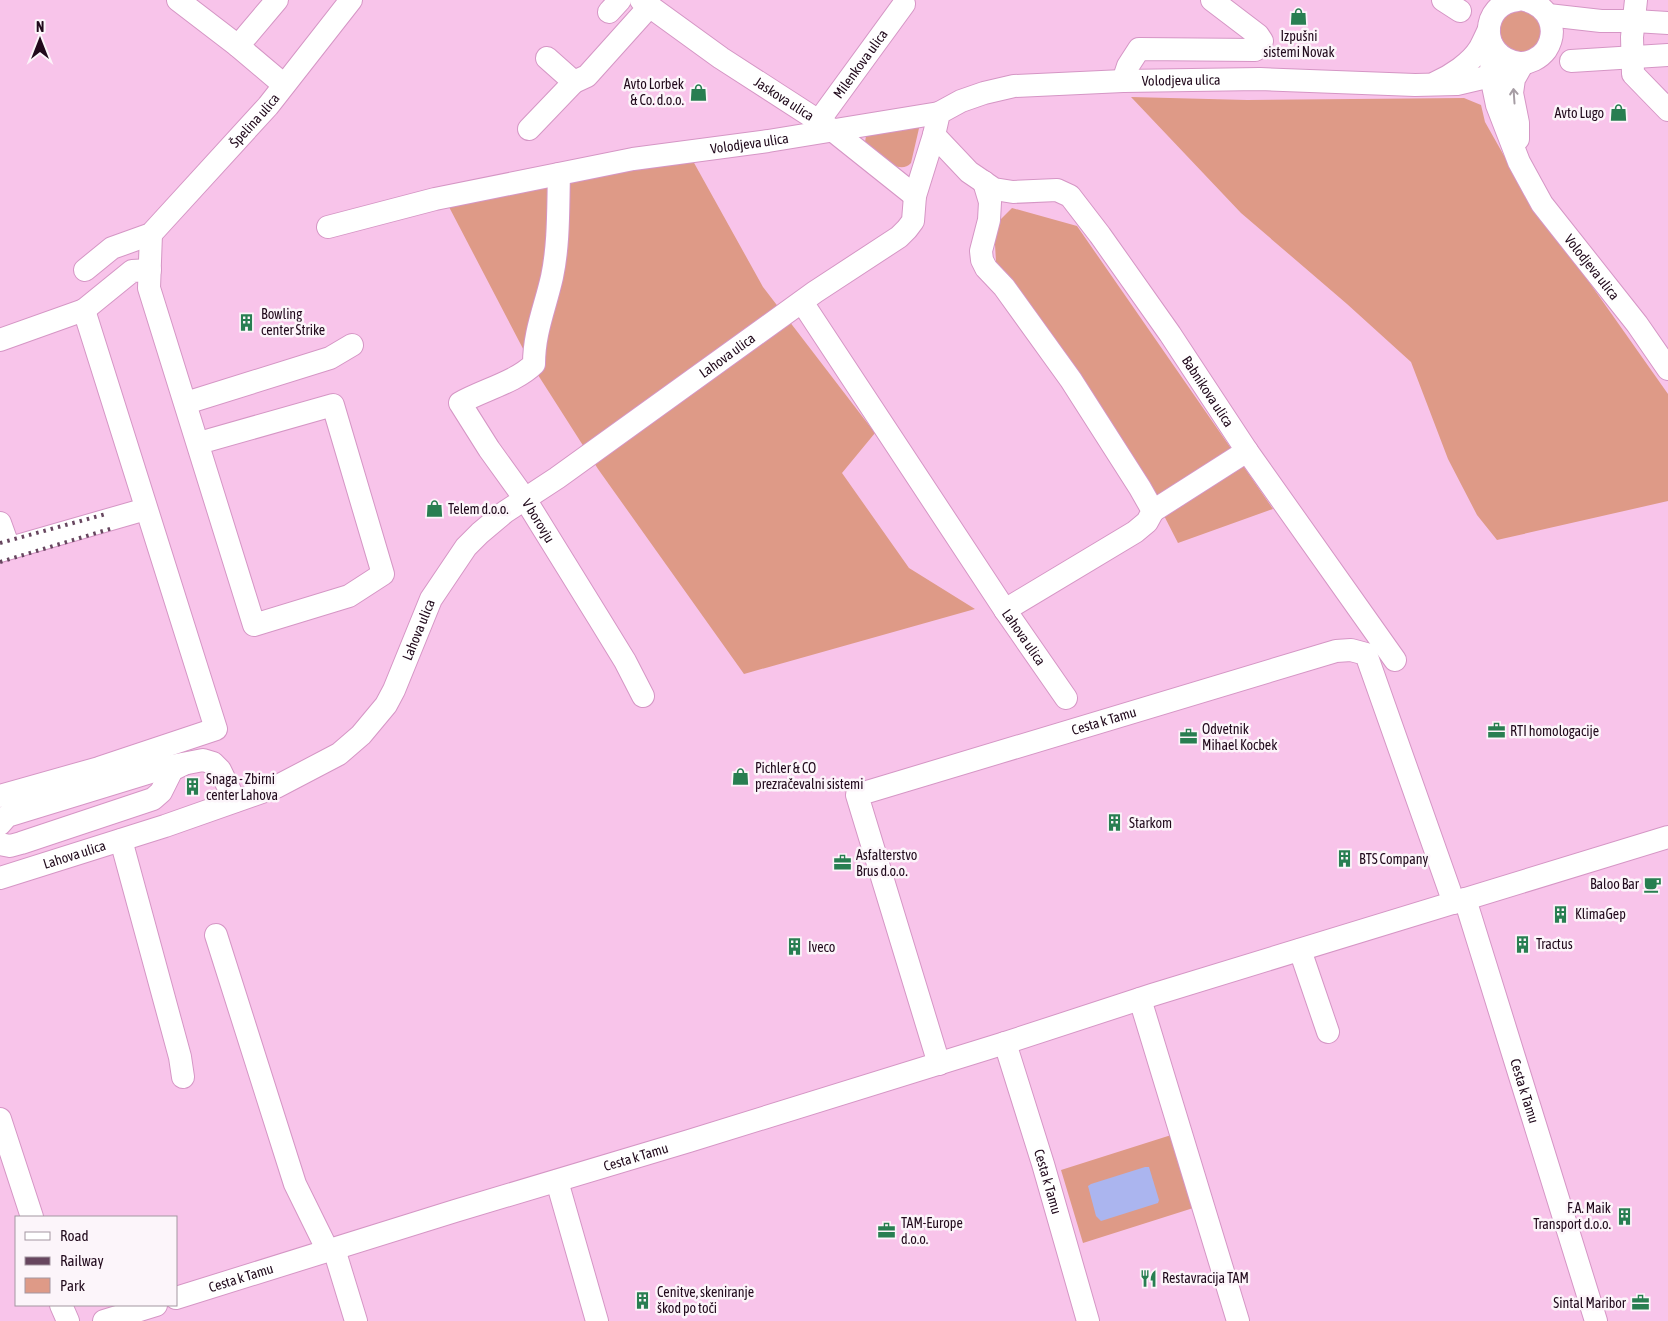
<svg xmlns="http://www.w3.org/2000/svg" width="1668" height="1321" viewBox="0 0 1668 1321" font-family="'Asap Condensed',sans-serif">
  <rect width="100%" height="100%" fill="#f8c4ea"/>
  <path fill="#de9a87" d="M1525,9l18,14 -3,22 -21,10 -19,-15 -1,-15 10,-13z
    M1131,97l116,3 217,-2 17,7 4,17 35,62 148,210v107l-171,39 -20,-25 -29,-56 -37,-97 -64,-58 -106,-91z
    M920,124l-9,39c-13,14 -36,-11 -46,-21l1,-6z
    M688,152l75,135 112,146 -33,40 67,95 66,41 -231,65 -146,-205 -67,-105 -83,-159z
    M1012,208l65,18 196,283 -95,34 -21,-41 -74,-122 -87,-118 -2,-36z
    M1187,1130l22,73 -126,40 -22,-73z"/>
  <path fill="#abb5ef" d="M1145,1167h4l10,33 -1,3 -57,18 -5,-5 -8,-30 3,-2z"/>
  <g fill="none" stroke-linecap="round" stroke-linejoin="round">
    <defs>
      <g id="minor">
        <path d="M178,0l60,46"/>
        <path d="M277,0l-39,46 46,39"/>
        <path id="s1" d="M641,0l80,58 110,71 84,67"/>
        <path d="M1443,0l17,11"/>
        <path d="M1518,0c-38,3 -40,57 1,63 10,1 21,-5 27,-13 13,-21 3,-44 -21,-50"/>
        <path d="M1636,0l-4,37 1,37 35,36"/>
        <path d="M609,12l11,-12"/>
        <path d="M1548,15l53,6h34l33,2"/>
        <path id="s2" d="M1492,45l-1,31 6,29 22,57 23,42 95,120 31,45"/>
        <path d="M547,58l27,24 13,-6 62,-69"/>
        <path d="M1571,61l97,-6"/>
        <path d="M1123,81l5,-15 11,-17 116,1 5,-3 2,-6 -4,-6 -46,-35"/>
        <path d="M1435,83c16,-7 36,-20 45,-35 3,-6 6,-12 9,-19"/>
        <path id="s3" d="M818,122l86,-118"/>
        <path d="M529,129l45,-47"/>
        <path id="s4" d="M934,135l35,37 25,17 19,3 44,-2 13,6 30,39 70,99 77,117 148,209"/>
        <path d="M1518,139v-16l-6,-30 2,-14 9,-16"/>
        <path id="s5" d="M559,174c-1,34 0,70 -7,103 -7,31 -18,55 -18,87 -18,18 -51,26 -74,39l29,46 36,50 73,118 27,44 18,35"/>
        <path d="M984,182l6,20 -1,18 -8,31 1,9 4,8 18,19 67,93 69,108 13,23 -6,11 -12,10 -130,78"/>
        <path id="s6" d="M328,227l107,-28 198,-40 135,-18 171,-28"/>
        <path d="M151,234l-2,54 105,337 95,-29 34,-22 -50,-169 -134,38"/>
        <path id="s7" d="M85,270l27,-22 39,-14 117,-128 83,-106"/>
        <path id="s8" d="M802,302l203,308 61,88"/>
        <path d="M0,340l84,-30 48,-39 18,-1"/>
        <path d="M186,403l144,-45 22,-13"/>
        <path d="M1153,511l94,-60"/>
        <path d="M0,523l9,25"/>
        <path d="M0,551l146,-42"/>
        <path d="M0,796l99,-28 117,-39 -132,-419"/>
        <path d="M0,824l7,-8 160,-49 36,-7 10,3 7,7 15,31"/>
        <path d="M121,840l59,217 3,20"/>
        <path d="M0,844l10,2 11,-3 132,-44 8,-7 11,-22 12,-6"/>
        <path id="s9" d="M0,878l165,-52 111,-39 63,-33 22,-19 25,-30 8,-15 37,-91 35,-52 14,-14 25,-21 52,-34 258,-186 84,-55 8,-8 6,-8 2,-25 19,-61 5,-22 22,-12 23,-8 30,-7 109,-5 137,-2 155,6 42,-1 34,-8 32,-13"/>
        <path id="s10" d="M1465,899l131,422"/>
        <path d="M216,935l79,249 33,67"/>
        <path d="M1300,950l28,82"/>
        <path d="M1140,999l98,322"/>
        <path id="s11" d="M1005,1043l38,121 45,157"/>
        <path id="s12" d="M939,1064l-82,-269 479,-144 15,-1 15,4 88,249"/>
        <path d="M0,1119l32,98"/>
        <path d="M557,1181l40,140"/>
        <path d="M334,1249l22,72"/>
        <path id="s13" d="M176,1298l279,-87 234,-70 316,-98 147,-48 516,-158"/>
        <path d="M61,1305l7,16"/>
        <path d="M104,1321l52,-16"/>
      </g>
    </defs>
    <use href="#minor" stroke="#d596c5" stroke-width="24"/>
    <use href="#minor" stroke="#fff" stroke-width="22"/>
    <path stroke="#67465f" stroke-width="4" stroke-dasharray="2.5 5" stroke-linecap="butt" d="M0,543l106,-29
      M0,562l113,-34"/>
  </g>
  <defs><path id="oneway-shaft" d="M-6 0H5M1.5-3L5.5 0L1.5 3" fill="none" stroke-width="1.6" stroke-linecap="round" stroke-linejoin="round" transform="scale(1.25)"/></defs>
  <use stroke="#a69da4" href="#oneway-shaft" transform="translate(1514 96) rotate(-94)"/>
  <defs>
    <symbol id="shop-bare" viewBox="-9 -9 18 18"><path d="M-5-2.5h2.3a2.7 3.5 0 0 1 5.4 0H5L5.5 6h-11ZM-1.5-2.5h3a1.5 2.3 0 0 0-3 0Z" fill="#287e51" stroke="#fcf5fa" stroke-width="2.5" paint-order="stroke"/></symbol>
    <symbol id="building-bare" viewBox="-9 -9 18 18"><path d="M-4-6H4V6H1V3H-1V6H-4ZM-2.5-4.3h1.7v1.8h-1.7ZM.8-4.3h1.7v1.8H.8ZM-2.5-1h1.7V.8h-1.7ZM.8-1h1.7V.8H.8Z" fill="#287e51" stroke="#fcf5fa" stroke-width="2.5" paint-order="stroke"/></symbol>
    <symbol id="office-bare" viewBox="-9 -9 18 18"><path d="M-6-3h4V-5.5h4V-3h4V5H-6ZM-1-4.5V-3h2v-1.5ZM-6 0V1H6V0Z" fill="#287e51" stroke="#fcf5fa" stroke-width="2.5" paint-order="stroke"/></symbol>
    <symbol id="cafe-bare" viewBox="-9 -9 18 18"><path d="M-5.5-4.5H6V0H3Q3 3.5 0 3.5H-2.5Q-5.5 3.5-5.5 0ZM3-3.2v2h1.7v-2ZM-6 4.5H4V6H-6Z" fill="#287e51" stroke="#fcf5fa" stroke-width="2.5" paint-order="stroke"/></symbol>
    <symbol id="restaurant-bare" viewBox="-9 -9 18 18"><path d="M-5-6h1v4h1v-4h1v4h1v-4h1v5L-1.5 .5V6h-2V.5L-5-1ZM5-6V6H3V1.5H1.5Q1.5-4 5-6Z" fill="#287e51" stroke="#fcf5fa" stroke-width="2.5" paint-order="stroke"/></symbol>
  </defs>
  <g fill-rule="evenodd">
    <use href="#shop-bare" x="1286" y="4" width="25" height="25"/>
    <use href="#shop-bare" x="686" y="80" width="25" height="25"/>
    <use href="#shop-bare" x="1606" y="100" width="25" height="25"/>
    <use href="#building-bare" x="234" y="310" width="25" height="25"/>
    <use href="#shop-bare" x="422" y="496" width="25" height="25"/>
    <use href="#office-bare" x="1484" y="718" width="25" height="25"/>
    <use href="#office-bare" x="1176" y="724" width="25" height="25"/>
    <use href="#shop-bare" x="728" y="764" width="25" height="25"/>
    <use href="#building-bare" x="180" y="774" width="25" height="25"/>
    <use href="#building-bare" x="1102" y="810" width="25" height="25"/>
    <use href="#building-bare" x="1332" y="846" width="25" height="25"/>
    <use href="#office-bare" x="830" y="850" width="25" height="25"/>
    <use href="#cafe-bare" x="1640" y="872" width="25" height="25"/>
    <use href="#building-bare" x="1548" y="902" width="25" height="25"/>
    <use href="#building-bare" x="1510" y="932" width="25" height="25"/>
    <use href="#building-bare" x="782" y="934" width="25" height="25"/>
    <use href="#building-bare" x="1612" y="1204" width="25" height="25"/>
    <use href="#office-bare" x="874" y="1218" width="25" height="25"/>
    <use href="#restaurant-bare" x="1136" y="1266" width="25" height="25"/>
    <use href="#building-bare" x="630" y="1288" width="25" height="25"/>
    <use href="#office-bare" x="1628" y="1290" width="25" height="25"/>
  </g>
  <g text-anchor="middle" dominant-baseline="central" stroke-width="5" stroke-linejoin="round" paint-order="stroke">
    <g font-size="14" fill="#210a1c" stroke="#fcf5fa" text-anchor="start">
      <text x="1299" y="36" text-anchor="middle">Izpušni<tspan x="1299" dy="16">sistemi Novak</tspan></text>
      <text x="684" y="84" text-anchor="end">Avto Lorbek<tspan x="684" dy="16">&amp; Co. d.o.o.</tspan></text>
      <text x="1604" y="113" text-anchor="end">Avto Lugo</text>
      <text x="261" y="314">Bowling<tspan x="261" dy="16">center Strike</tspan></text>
      <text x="448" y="509">Telem d.o.o.</text>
      <text x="1202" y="729">Odvetnik<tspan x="1202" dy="16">Mihael Kocbek</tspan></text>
      <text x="1510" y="731">RTI homologacije</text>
      <text x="755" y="768">Pichler &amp; CO<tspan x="755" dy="16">prezračevalni sistemi</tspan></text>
      <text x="206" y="779">Snaga - Zbirni<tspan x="206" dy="16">center Lahova</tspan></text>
      <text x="1129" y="823">Starkom</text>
      <text x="856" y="855">Asfalterstvo<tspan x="856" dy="16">Brus d.o.o.</tspan></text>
      <text x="1359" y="859">BTS Company</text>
      <text x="1639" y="884" text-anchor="end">Baloo Bar</text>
      <text x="1575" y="914">KlimaGep</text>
      <text x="1536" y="944">Tractus</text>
      <text x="808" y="947">Iveco</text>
      <text x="1611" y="1208" text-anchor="end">F.A. Maik<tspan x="1611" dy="16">Transport d.o.o.</tspan></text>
      <text x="901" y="1223">TAM-Europe<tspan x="901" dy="16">d.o.o.</tspan></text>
      <text x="1162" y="1278">Restavracija TAM</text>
      <text x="657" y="1292">Cenitve, skeniranje<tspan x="657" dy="16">škod po toči</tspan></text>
      <text x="1626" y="1303" text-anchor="end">Sintal Maribor</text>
    </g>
    <g font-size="14" fill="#210a1c" stroke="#fcf5fa">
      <text stroke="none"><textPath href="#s3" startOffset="72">Milenkova ulica</textPath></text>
      <text stroke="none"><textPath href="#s9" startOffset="1521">Volodjeva ulica</textPath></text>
      <text stroke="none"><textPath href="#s1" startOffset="174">Jaskova ulica</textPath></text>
      <text stroke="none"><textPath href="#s7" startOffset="230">Špelina ulica</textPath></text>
      <text stroke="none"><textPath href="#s6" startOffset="430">Volodjeva ulica</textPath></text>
      <text stroke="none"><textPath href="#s2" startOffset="250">Volodjeva ulica</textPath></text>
      <text stroke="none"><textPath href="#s9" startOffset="932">Lahova ulica</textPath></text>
      <text stroke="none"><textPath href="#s4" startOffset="398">Babnikova ulica</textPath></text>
      <text stroke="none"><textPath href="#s5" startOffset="418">V borovju</textPath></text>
      <text stroke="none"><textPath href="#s9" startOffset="512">Lahova ulica</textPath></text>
      <text stroke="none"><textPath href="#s8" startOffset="402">Lahova ulica</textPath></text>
      <text stroke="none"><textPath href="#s12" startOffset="539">Cesta k Tamu</textPath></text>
      <text stroke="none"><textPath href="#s9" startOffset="78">Lahova ulica</textPath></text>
      <text stroke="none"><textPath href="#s10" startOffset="201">Cesta k Tamu</textPath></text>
      <text stroke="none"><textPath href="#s13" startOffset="481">Cesta k Tamu</textPath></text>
      <text stroke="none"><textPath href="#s11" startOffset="145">Cesta k Tamu</textPath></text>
      <text stroke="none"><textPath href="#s13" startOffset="68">Cesta k Tamu</textPath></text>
    </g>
  </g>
  <rect x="15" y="1216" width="162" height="90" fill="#fcf5fa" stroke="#a497a1"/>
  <rect x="25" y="1232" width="25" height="8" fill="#ffffff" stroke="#a497a1"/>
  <text x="60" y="1241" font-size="15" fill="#210a1c">Road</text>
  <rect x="25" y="1257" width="25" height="8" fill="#67465f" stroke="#a497a1"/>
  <text x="60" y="1266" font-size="15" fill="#210a1c">Railway</text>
  <rect x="25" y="1278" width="25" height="15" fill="#de9a87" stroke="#a497a1"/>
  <text x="60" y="1291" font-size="15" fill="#210a1c">Park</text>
  <g transform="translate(40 40)" stroke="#fcf5fa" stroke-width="4" paint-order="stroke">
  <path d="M0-4L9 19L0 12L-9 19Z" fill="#210a1c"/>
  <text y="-8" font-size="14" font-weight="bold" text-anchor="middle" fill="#210a1c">N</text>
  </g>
</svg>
